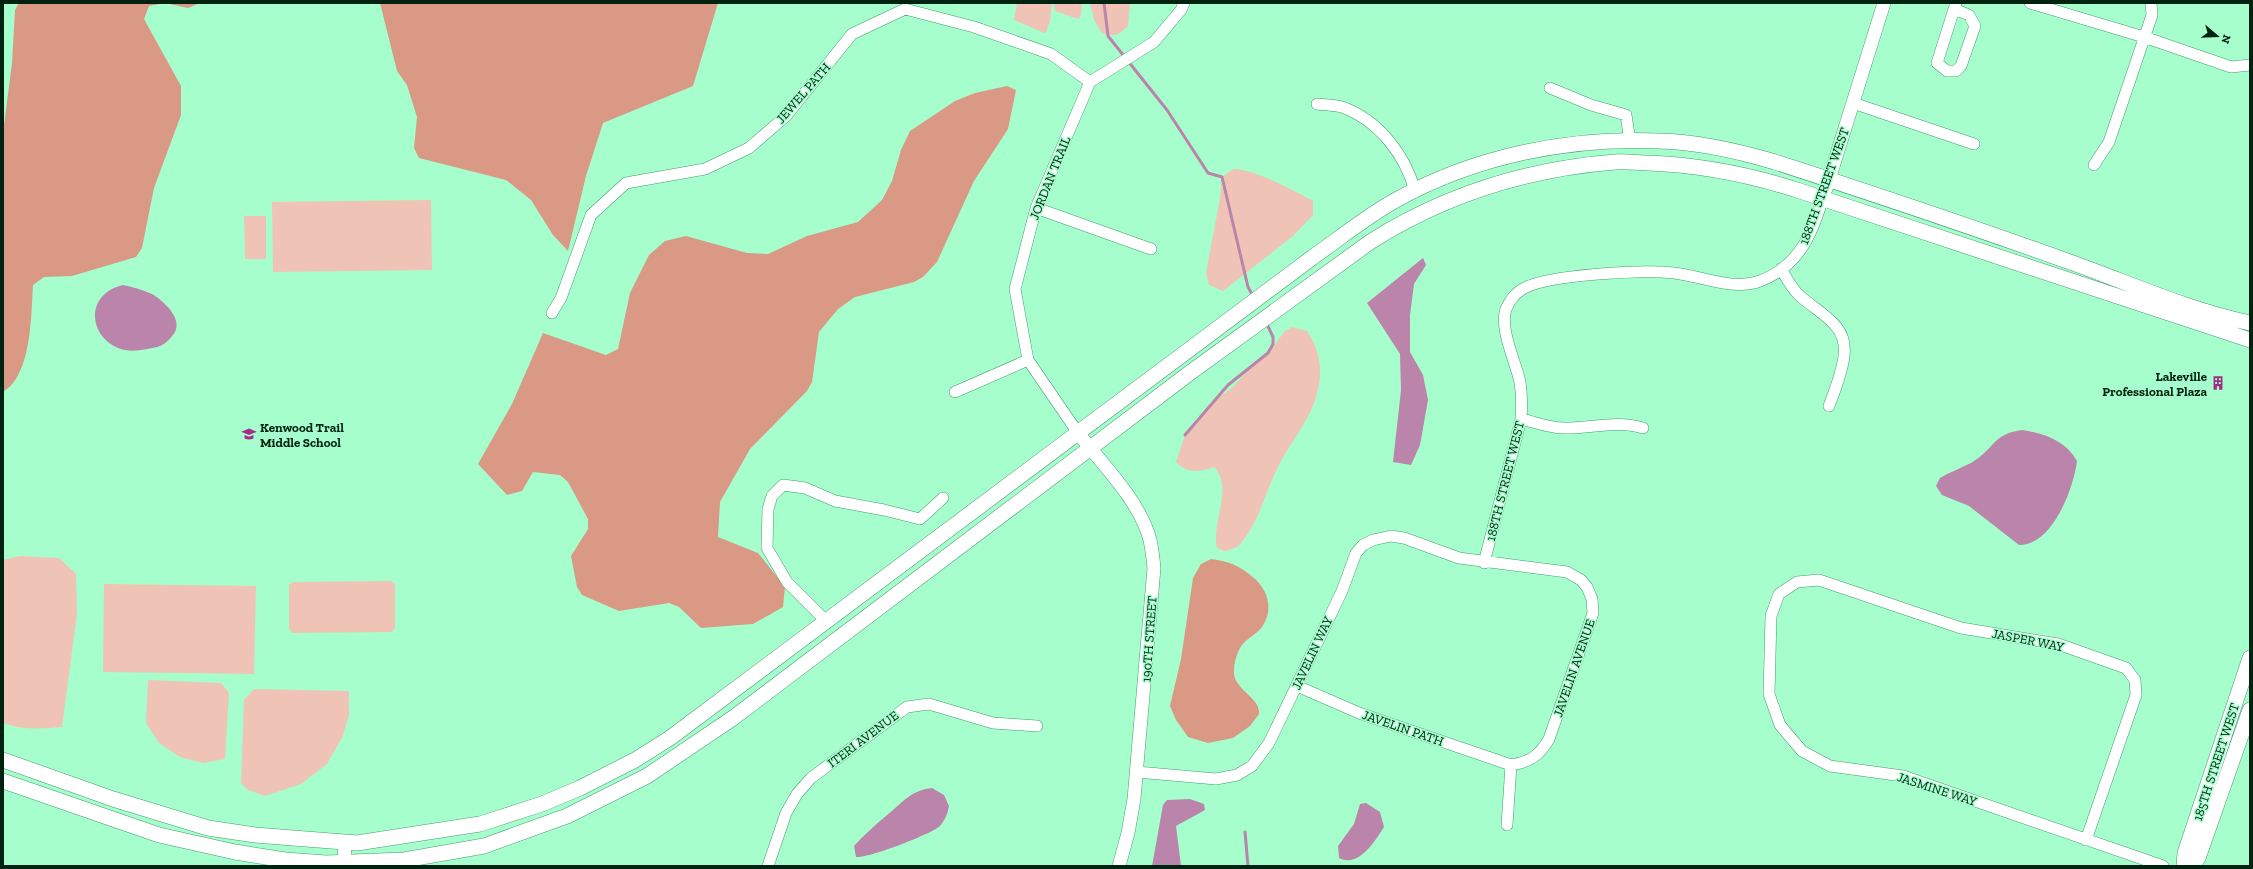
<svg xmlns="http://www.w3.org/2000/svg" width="2253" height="869" viewBox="0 0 2253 869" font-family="'Zilla Slab',serif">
  <rect width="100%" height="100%" fill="#a6fecd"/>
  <path fill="#efc4b6" d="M1017,3h35l-2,18 -4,11 -2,1 -30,-13z
    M1054,3h28l-1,13 -3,3 -23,-8z
    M1090,3h40l-2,23c-7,8 -15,12 -26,7l-8,-13z
    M1233,169c20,-1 61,22 80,32v14l-20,21 -70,55 -14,-6 -3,-12 14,-75 2,-21z
    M431,200l1,70 -159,2 -1,-70z
    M244,216h22v43h-21z
    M1292,327l15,4c12,19 16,36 11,58 -5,28 -28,53 -40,78 -13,25 -19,56 -38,77 -4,5 -10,6 -16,7l-7,-3c-6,-25 17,-61 -3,-81 -15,5 -26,7 -38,-5l9,-27 29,-34 19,-14 22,-25 13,-9 17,-22z
    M20,556l39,2 17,16 1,40 -15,113c-20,2 -40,3 -59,-4v-163z
    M391,581l4,3v44l-3,4 -100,1 -3,-4v-44l4,-3z
    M104,584l152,2 -2,88 -151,-2z
    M148,680l73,3 8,10 -4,66 -22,4 -23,-6 -21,-14 -13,-20z
    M254,689l95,2v24l-6,21 -16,28 -26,20 -36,12 -17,-6 -7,-7 3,-83z"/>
  <path fill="#da9984" d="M19,3h181l-12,5 -23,-5 -16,3 -5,13 37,67v29l-27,73 -12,60 -6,9 -64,19 -28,1 -11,8c-2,30 -1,90 -30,107v-259l9,-70 3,-53z
    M380,3h338l-25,83 -90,37 -17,53 -18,75 -15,-16 -22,-35 -25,-20 -87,-22 -5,-10 3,-31 -10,-32 -10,-14z
    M1007,86l9,4 -8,39 -34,52 -37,81 -14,15 -9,5 -59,15 -17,12 -19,23 -7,50 -5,9 -57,58 -30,53 -2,35 40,16 27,34 -2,20 -30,17 -52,4 -22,-21 -10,-4 -50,8 -37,-16 -5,-8 -6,-31 17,-27v-10l-20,-37 -8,-7 -27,-3 -11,19 -15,4 -29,-31 34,-60 31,-71 63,22 12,-6 12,-56 19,-38 16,-14 21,-5 61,17 21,1 39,-18 51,-14 24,-22 10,-19 9,-31 9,-19 45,-30 20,-8z
    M1211,559c18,2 29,7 43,19 14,12 20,32 8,49 -6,8 -17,12 -22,21 -4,7 -6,16 -6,23 -1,19 27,26 25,43l-9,12 -17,12 -25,5 -20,-6 -12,-17 -6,-14 11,-47 12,-81 8,-14z"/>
  <path fill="#bb84aa" d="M1423,258l3,7 -12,19 -4,31v37l13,23 5,25 -8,45 -9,20 -18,-3 8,-72 -1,-36 -33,-51z
    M123,285c10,2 20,5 29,9 12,7 33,26 21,41 -5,6 -9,10 -16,12 -13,3 -27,6 -39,1 -32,-14 -31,-55 5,-63z
    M2022,430c22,3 44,11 55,31 -3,27 -25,85 -58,84l-50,-39 -27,-11 -6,-9 4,-8c10,-6 21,-10 31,-15 24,-14 21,-29 51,-33z
    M932,788l12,7 5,11c-1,7 -4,14 -9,20 -8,8 -74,33 -84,31l-2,-11c10,-11 20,-20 32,-30 16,-13 25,-26 46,-28z
    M1190,799l14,5 1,6 -29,16 5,40h-29l11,-61 4,-5z
    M1366,803l14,9 4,15c-9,14 -25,41 -45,31l-1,-12 16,-22 6,-20z"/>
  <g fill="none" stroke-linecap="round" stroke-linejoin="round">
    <path stroke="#bb84aa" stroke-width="3" d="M1104,3l4,33 59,74 41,63 14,4 26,110 5,9
      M1185,435l43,-50 40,-32 5,-9v-7l-7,-15
      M1245,832l3,34"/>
    <defs>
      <path id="minor" d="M2030,3l114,34 87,30 19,-2
        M1954,9l15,6 6,11 -14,40 -5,5h-9l-10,-8 17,-54 2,-6
        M1550,88l41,17 35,10 4,26
        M1853,103l121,41
        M1317,104c8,1 17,1 25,3 36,13 63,47 73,84
        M2094,165l15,-23 43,-127 -1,-12
        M1036,208l115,41
        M1781,269c6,10 11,20 19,27 21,19 48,28 44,60 -2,17 -9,34 -15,50
        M552,313l9,-15 30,-83 35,-32 79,-14 44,-21 37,-32 66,-82 53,-25 69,18 77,27 39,28
        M955,392l73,-32
        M1521,419c14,3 30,10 45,9 27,0 51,-8 77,0
        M1078,433l-50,-73 -13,-71 21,-81 54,-126 64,-40 27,-32 3,-7
        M1484,563l37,-144c1,-13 1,-24 -1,-37 -4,-19 -21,-54 -14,-73 3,-7 9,-15 15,-19 23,-16 123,-20 153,-17 27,3 59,18 86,8 42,-16 53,-51 65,-89
        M826,621l-39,-39 -20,-34 1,-39 4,-13 11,-11 22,3 30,13 49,9 36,9 23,-21
        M1137,772l79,7 21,-4 15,-9 17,-23 73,-152 14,-38 7,-8 10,-5 18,-4 13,2 55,20 108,14 14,8 6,7 5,12 1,14 -44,126c-9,16 -19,23 -38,26l-152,-52 -62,-27
        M1507,825l4,-60
        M2086,840l50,-145 -1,-15 -9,-12 -68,-24 -97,-16 -142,-48 -22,2 -18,12 -8,22 -2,78 11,31 22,26 28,15 73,10 260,90
        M768,866l18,-53 11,-19 14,-16 96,-71 22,-3 64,19 44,3"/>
      <path id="tertiary" d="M1826,189l58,-186
        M1078,433c24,31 62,68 72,107 2,9 3,18 4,28l-20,231 -6,34 -9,33
        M344,866l1,-24"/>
      <path id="secondary" d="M3,760l110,39 95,29 47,7 102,8 123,-19 62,-20 38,-16 55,-28 35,-22 643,-481c27,-19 54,-41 83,-57 79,-44 173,-63 263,-59 39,1 79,10 116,21 99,32 197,65 295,100 59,21 118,48 180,61
        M3,781l156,54 76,17 50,8 41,3 78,-3 80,-14 83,-30 80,-40 86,-58 458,-346 179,-130c74,-47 157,-73 245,-80 11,-1 23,1 34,1 51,2 102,12 151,28l450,149
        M2184,866l1,-13 65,-195
        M2191,866l7,-8 52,-148"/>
    </defs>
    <use href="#minor" stroke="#459c71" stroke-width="12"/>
    <use href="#tertiary" stroke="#459c71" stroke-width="14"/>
    <use href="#secondary" stroke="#459c71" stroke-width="16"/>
    <use href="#minor" stroke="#fff" stroke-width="11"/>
    <use href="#tertiary" stroke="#fff" stroke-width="13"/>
    <use href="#secondary" stroke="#fff" stroke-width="15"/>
  </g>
  <defs>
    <symbol id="building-bare" viewBox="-9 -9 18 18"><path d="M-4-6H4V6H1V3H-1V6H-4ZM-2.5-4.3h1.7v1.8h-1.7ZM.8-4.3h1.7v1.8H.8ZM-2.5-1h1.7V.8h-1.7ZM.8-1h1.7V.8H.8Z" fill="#a22d87" stroke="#a6fecd" stroke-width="2.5" paint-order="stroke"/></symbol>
    <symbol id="school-bare" viewBox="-9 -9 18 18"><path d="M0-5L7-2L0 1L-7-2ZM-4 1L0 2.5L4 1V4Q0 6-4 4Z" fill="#a22d87" stroke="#a6fecd" stroke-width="2.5" paint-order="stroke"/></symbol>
  </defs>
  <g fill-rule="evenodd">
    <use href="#building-bare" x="2208" y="373" width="20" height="20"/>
    <use href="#school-bare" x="239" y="424" width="20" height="20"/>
  </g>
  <g text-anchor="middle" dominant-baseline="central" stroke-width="3" stroke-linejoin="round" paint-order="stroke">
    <g font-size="13" fill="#021" stroke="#a6fecd">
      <text transform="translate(803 93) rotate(-49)">JEWEL PATH</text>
      <text transform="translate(1050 178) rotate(-68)">JORDAN TRAIL</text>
      <text transform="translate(1824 186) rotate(-70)">188TH STREET WEST</text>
      <text transform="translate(1505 481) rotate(-76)">188TH STREET WEST</text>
      <text transform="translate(1149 639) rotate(-86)">190TH STREET</text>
      <text transform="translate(2028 640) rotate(11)">JASPER WAY</text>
      <text transform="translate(1312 653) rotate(-65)">JAVELIN WAY</text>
      <text transform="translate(1574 668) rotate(-71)">JAVELIN AVENUE</text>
      <text transform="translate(1403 728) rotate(19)">JAVELIN PATH</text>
      <text transform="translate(863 739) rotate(-37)">ITERI AVENUE</text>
      <text transform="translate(2216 762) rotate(-72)">185TH STREET WEST</text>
      <text transform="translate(1937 789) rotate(18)">JASMINE WAY</text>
    </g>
    <g font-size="13" font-weight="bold" fill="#021" stroke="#a6fecd" text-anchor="end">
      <text x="2207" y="376">Lakeville<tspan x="2207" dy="15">Professional Plaza</tspan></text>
      <text x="260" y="427" text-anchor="start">Kenwood Trail<tspan x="260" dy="15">Middle School</tspan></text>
    </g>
  </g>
  <rect width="2253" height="869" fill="none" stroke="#002211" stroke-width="8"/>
  <g transform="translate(2217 36) rotate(109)" stroke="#a6fecd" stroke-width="3" paint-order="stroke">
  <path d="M0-3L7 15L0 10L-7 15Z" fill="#002211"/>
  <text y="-6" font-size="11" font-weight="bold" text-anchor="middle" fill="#002211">N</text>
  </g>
</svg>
